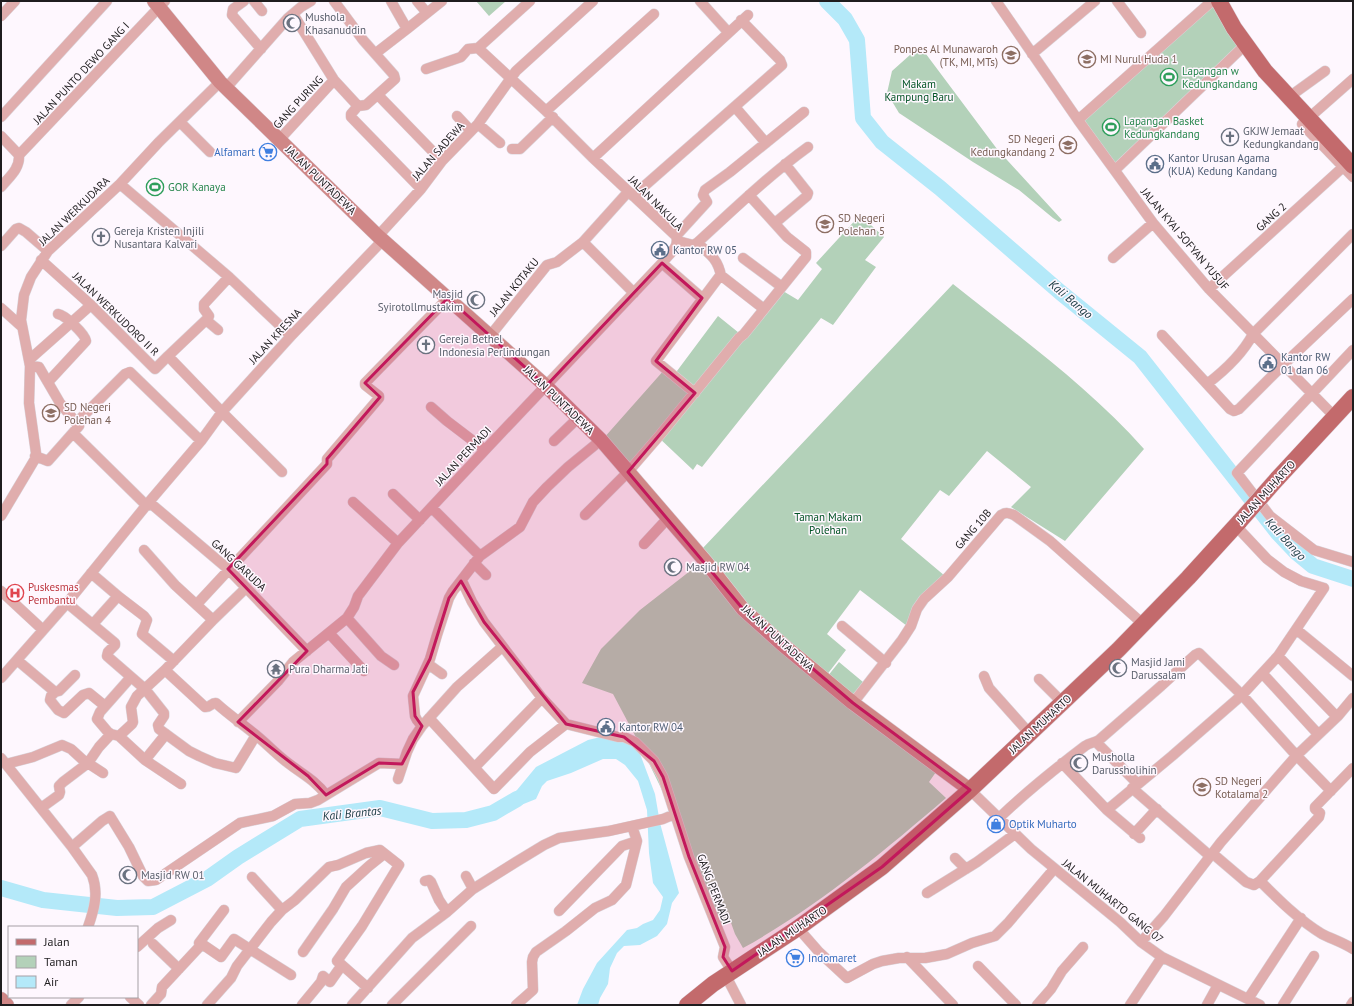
<svg xmlns="http://www.w3.org/2000/svg" width="1354" height="1006" viewBox="0 0 1354 1006" font-family="'PT Sans',sans-serif">
  <rect width="100%" height="100%" fill="#fef7fe"/>
  <path fill="#b3d1b9" d="M476,1h30l-17,15z
    M1213,5l25,42 -123,116 -31,-43z
    M920,46l77,103 65,71 -3,2 -6,-4 -34,-28 -46,-28 -74,-49 -12,-20 5,-22z
    M860,215l24,22 -19,23 11,7 -43,58 -12,-7 -119,149 -5,-3 -4,6 -36,-34 -27,32 -27,-29 62,-70 9,6 44,-59 26,21 39,-46 15,9 24,-31 -6,-6z
    M953,284c65,52 135,102 191,165l-79,92 -54,-34 20,-20 -44,-36 -38,45 -9,-6 -39,49 44,37 -38,50 -47,-36 -33,44 19,16 -20,26 -82,-75 -42,-52z
    M699,564l237,208 -7,10 17,16c-64,55 -129,109 -203,150l-8,-14 -5,-14 -15,9 -34,-100 -42,-86 -26,-49 -31,-11 19,-34 39,-39z
    M839,662l24,20 -11,15 -25,-20z"/>
  <path fill="#b4e9f9" d="M609,735l14,4 16,12 16,43 5,29 19,70 -7,10 -5,21 -10,12 -17,9 -16,1 -7,7 -7,15 -2,16 -8,14 -2,7h-21l6,-16 14,-26 30,-33 10,-2 6,-4 10,-4 7,-10 3,-13 -10,-14 -4,-30 -2,-43 -9,-29 -13,-16 -9,-6h-13l-32,14 -24,8 -5,5 -6,13 -35,14 -5,-7 21,-16 19,-23 52,-27z"/>
  <g fill="none" stroke-linecap="round" stroke-linejoin="round">
    <path stroke="#b4e9f9" stroke-width="16" d="M827,1l18,18 12,21 6,78 19,24 58,46 120,104 80,65 138,176 18,19 17,14 40,13
      M1,888l42,12 74,8 36,-1 54,-28 31,-22 62,-38 80,-11 52,13 34,-1 27,-7 24,-14"/>
    <defs>
      <path id="street" d="M244,1l-11,8 -1,6 29,34
        M254,1l8,10
        M334,1l29,39 31,35 1,4 -29,26 -8,1 -7,8v3l70,72
        M417,1l10,12
        M700,1l28,31
        M996,1l82,119 75,103 56,66 126,128
        M1117,1l24,32
        M293,14l41,66 24,26
        M1,16l14,-15
        M407,29l35,-28
        M478,48l52,-47
        M376,53l31,-24 -16,-28
        M1032,54l63,-53
        M426,69l35,-12 7,-8 10,-1
        M1353,79l-51,45 51,53
        M226,88l62,-70 13,-11 10,-6
        M378,95l64,66
        M1289,97l36,-26
        M735,107l31,36
        M546,111l108,-97
        M457,116l14,15
        M1,117l106,-116
        M1078,120l134,-119
        M180,122l30,30
        M478,124l22,19
        M1,136l18,19c1,14 -10,22 -18,32
        M279,140l55,-60
        M512,149h8l33,-32
        M19,155l146,-154
        M593,158l155,-143
        M1115,170l130,-125
        M120,184l109,93 62,59
        M633,196l149,-131 -2,-5 -39,-40
        M775,223l32,-27 1,-3 -23,-29
        M378,236l43,-47 21,-28 36,-37 38,-53 77,-70
        M676,236l31,-34 -4,-7 2,-5 25,-18 74,-60
        M678,241l15,4 4,-2c36,-33 71,-67 111,-96
        M583,242l51,51
        M697,243c13,11 21,16 24,33
        M1,246l15,-17 3,-1 7,4 22,19
        M743,258l39,29
        M1113,258l40,-35
        M41,260l50,45 64,64 13,-13 54,56 60,60
        M662,263l40,35
        M1209,289l144,-131
        M1,308l20,18
        M206,320l12,10
        M1162,335l68,74 4,2 5,-2 45,-45 69,-65
        M490,336l57,-71 10,-3 26,-20 45,-50
        M1353,350l-116,123 33,43 44,34 39,12
        M168,356l40,-38 1,-2 -5,-7v-5l25,-27
        M29,360l62,-55
        M30,366l9,1 21,36 19,23 -31,35 -13,-5
        M48,382l38,-41c-1,-7 -21,-26 -28,-27
        M1207,384c17,-13 36,-31 46,-50l100,-100
        M695,393l-39,-32 63,-84h4l41,32
        M431,407l16,14 38,29
        M76,423l49,-49 5,-2 71,69
        M73,433l74,73
        M554,441l24,-23
        M393,494l27,26
        M149,502l79,67 79,82
        M353,502l45,41
        M432,508l48,48
        M585,515l43,-43 32,-37 79,-97 5,-4 62,-77v-5l-19,-15 -38,-42
        M1,516l34,-57 1,-6 -7,-50 1,-37 -9,-46 3,-25 7,-18 17,-26 72,-67 39,-42 61,-60
        M644,544l24,-26
        M474,563l12,12
        M91,573l27,23 -25,28
        M462,581l10,21 12,20 58,76 24,26 52,13h6l11,5 19,19 9,16 26,80 36,90 -2,10 9,14
        M1,591l42,39
        M118,596l26,20 3,4 -5,14 32,27
        M67,603l48,40v2l-7,7 -1,4 38,33 19,24v3l-6,9 1,4 30,22 10,5 16,7 21,5 20,-33
        M197,604l130,-140v-5l52,-61v-2l-14,-11v-2l83,-85
        M347,618l34,38 13,9
        M213,620l33,-32
        M842,626l44,37
        M1297,630l56,46
        M329,633l35,38
        M1278,656l59,61
        M17,660l38,32
        M428,664l14,10
        M165,670l40,37c5,1 7,-5 11,-4 13,12 28,22 41,33 11,9 20,19 31,27 14,11 27,17 38,32
        M1263,674l55,60
        M75,675l-16,16 -4,1 -4,4 -1,4 8,10 6,3 19,-18 6,-2 16,13
        M984,676l5,12 41,46
        M131,677l-31,35 -3,7 11,13 3,2 8,2 13,-12 1,-2 -2,-15 6,-11 28,-26 48,-50 -38,-35 -31,-35
        M1,678l66,-75 82,-101 52,-61 21,-29 69,-76 92,-96
        M1039,679l24,24
        M853,703l49,-63 9,-14 6,-17 7,-10 24,-22 53,-62c5,-3 8,-2 13,0l36,26 93,83
        M429,718l65,71 36,-37 36,-28
        M238,722l40,-41 15,-19 54,-44 7,-11 4,-11 40,-53 87,-93 177,-187c7,-9 18,-16 14,-27l-83,-78 -47,-47 -68,-63
        M422,726l-5,-6 -2,-4 -2,-20 17,-37 7,-24 12,-37 4,-7 27,-35 40,-29 13,-25 14,-15 21,-20 33,-27
        M119,736l26,24 36,24
        M1096,742l42,42
        M1,758l71,89 20,28c7,18 2,35 -4,52
        M145,760l21,-26
        M1062,763l45,47 65,-54 70,-61 36,-39 46,-68 -23,-7 -17,-9 -17,-13 -31,-33
        M6,764l27,-7 29,-12 9,4 12,11 20,13
        M475,767l67,-69
        M398,779l9,-27 6,-13 9,-13 35,-39 45,-40
        M1132,788l78,68
        M970,790l61,59 89,73 21,20 21,15 98,48
        M41,808l18,-13 1,-3 -1,-6 4,-4 25,-19 11,-16 12,-13
        M1107,810l33,28
        M999,818c27,-26 57,-50 86,-72 5,-4 10,-3 14,-6l62,-54 34,-31 4,-2 43,42 53,59 36,37
        M1134,834l23,-25
        M72,847l30,-26 8,-5 19,31 14,29 5,5 8,-1 84,-57 33,-7 22,-12 15,-1 8,-3 61,-37 23,1
        M1212,853l34,29 8,3 6,-4c19,19 39,39 62,53 10,5 22,9 31,15
        M955,858l11,11
        M466,876l7,13
        M252,877l30,33
        M425,881l4,-1 2,2 8,18 8,12
        M1260,881l59,-64 1,-4 -5,-4v-2l38,-39
        M927,893l50,-31 38,-28
        M559,911l63,-65 15,-5
        M798,928l21,24 28,26 26,-14 9,-3 17,-3h26l22,-4 25,-11 23,-7 13,-13 46,-54
        M1141,942l23,-26 57,-74 76,-87 41,-39 15,-18
        M153,944l26,25
        M202,944l19,13 13,-18 57,36
        M137,947l21,-19 13,-8
        M303,952l30,-43 13,-22 23,-21 15,-12
        M907,957l46,48
        M342,965l26,23
        M978,966l38,39
        M726,976l15,29
        M130,997l9,8
        M1248,999l53,-81
        M71,1005l8,-8
        M151,1005l10,-11 1,-7 40,-43 -3,-1 25,-33
        M207,1005l24,-27 6,-12 34,-44 11,-12 13,-10 34,-33 9,-2 28,-12 14,-3 19,15 -37,61 -25,35 5,4 -12,17 -7,-6 -2,6 -19,23
        M352,1005l60,-67 35,-26 26,-23 43,-27 28,-17 15,-7 50,-7 54,-12 12,-5
        M392,1005l79,-79
        M516,1005l17,-15 -1,-28 1,-5 3,-5 30,-21 29,-23 17,-8 14,-15 11,-44 -5,-15
        M1037,1005l14,-16 11,-18 21,-24
        M1130,1005l32,-48
        M1207,1005l11,-20
        M1283,1005l31,-49
        M1351,1005l2,-3"/>
      <path id="secondary" d="M154,1l66,81 158,154 168,150 55,54 105,122 37,47 39,35 71,59 117,87
        M1,999l6,6"/>
      <path id="primary" d="M1219,1l15,27 31,43 88,95
        M1277,479l76,-82
        M687,1005l26,-21 85,-56 84,-61 88,-77 148,-140 70,-72 52,-57"/>
    </defs>
    <use href="#street" stroke="#dad4da" stroke-width="11"/>
    <use href="#secondary" stroke="#dad4da" stroke-width="15"/>
    <use href="#primary" stroke="#dad4da" stroke-width="17"/>
    <use href="#street" stroke="#e0adad" stroke-width="10"/>
    <use href="#secondary" stroke="#d08787" stroke-width="14"/>
    <use href="#primary" stroke="#c36a6c" stroke-width="16"/>
    <defs>
      <path id="primary-bridge" d="M1240,521l37,-42"/>
    </defs>
    <use href="#primary-bridge" stroke="#dad4da" stroke-width="17" stroke-linecap="butt"/>
    <use href="#primary-bridge" stroke="#c36a6c" stroke-width="16"/>
  </g>
  <path fill="#c2185b" fill-opacity="0.2" stroke="#c2185b" stroke-width="3" stroke-linejoin="round" d="M662,263l40,35 -46,63 39,32 -67,79 115,137 110,94 117,87 -88,77 -150,104 -9,-14 2,-10 -36,-90 -26,-80 -9,-16 -30,-24 -58,-13 -82,-102 -23,-41 -12,17 -19,61 -17,33 2,24 7,10 -20,38 -23,-1 -53,32 -18,-19 -70,-54 69,-71 -79,-82 99,-105v-5l53,-62 -15,-14 83,-85 98,88z"/>
  <defs>
    <symbol id="mosque-ring" viewBox="-11 -11 22 22"><circle r="9.5" fill="#fef7fe" stroke="#6b7280" stroke-width="1.5"/><path d="M3.5-4.9A6 6 0 1 0 3.5 4.9A5 5 0 1 1 3.5-4.9Z" fill="#6b7280"/></symbol>
    <symbol id="school-ring" viewBox="-11 -11 22 22"><circle r="9.5" fill="#fef7fe" stroke="#8d6e63" stroke-width="1.5"/><path d="M0-5L7-2L0 1L-7-2ZM-4 1L0 2.5L4 1V4Q0 6-4 4Z" fill="#8d6e63"/></symbol>
    <symbol id="stadium-ring" viewBox="-11 -11 22 22"><circle r="9.5" fill="#fef7fe" stroke="#2e9e5b" stroke-width="1.5"/><path d="M0-5a6.5 5 0 1 0 0 10a6.5 5 0 1 0 0-10ZM-3.5-1.8h7v3.6h-7Z" fill="#2e9e5b"/></symbol>
    <symbol id="church-ring" viewBox="-11 -11 22 22"><circle r="9.5" fill="#fef7fe" stroke="#6b7280" stroke-width="1.5"/><path d="M-1.2-6h2.4v3.5h3.3v2.4h-3.3V6h-2.4V-.1h-3.3v-2.4h3.3Z" fill="#6b7280"/></symbol>
    <symbol id="supermarket-ring" viewBox="-11 -11 22 22"><circle r="9.5" fill="#fef7fe" stroke="#3f7fe0" stroke-width="1.5"/><path d="M-6-5.5h2.5l.6 2H6L4.5 2H-2.5L-4.4-4H-6ZM-1.5 3.2a1.3 1.3 0 1 0 .1 0ZM3 3.2a1.3 1.3 0 1 0 .1 0Z" fill="#3f7fe0"/></symbol>
    <symbol id="civic-ring" viewBox="-11 -11 22 22"><circle r="9.5" fill="#fef7fe" stroke="#5c6f8a" stroke-width="1.5"/><path d="M-.6-6.5H3V-4.5H.6V-3L4-1V1h2V6H-6V1h2V-1L-.6-3ZM-1.2 2.5V6h2.4V2.5Z" fill="#5c6f8a"/></symbol>
    <symbol id="hospital-ring" viewBox="-11 -11 22 22"><circle r="9.5" fill="#fef7fe" stroke="#e0444e" stroke-width="1.5"/><path d="M-5-5h3v3.5h4V-5h3V5h-3V1.5h-4V5h-3Z" fill="#e0444e"/></symbol>
    <symbol id="temple-ring" viewBox="-11 -11 22 22"><circle r="9.5" fill="#fef7fe" stroke="#6b7280" stroke-width="1.5"/><path d="M0-6L5-2H3V0L6.5 2.5H4V6H1.5V3h-3V6H-4V2.5H-6.5L-3 0V-2H-5Z" fill="#6b7280"/></symbol>
    <symbol id="shop-ring" viewBox="-11 -11 22 22"><circle r="9.5" fill="#fef7fe" stroke="#3f7fe0" stroke-width="1.5"/><path d="M-5-2.5h2.3a2.7 3.5 0 0 1 5.4 0H5L5.5 6h-11ZM-1.5-2.5h3a1.5 2.3 0 0 0-3 0Z" fill="#3f7fe0"/></symbol>
  </defs>
  <g fill-rule="evenodd">
    <use href="#mosque-ring" x="282" y="13" width="20" height="20"/>
    <use href="#school-ring" x="1001" y="45" width="20" height="20"/>
    <use href="#school-ring" x="1077" y="49" width="20" height="20"/>
    <use href="#stadium-ring" x="1159" y="67" width="20" height="20"/>
    <use href="#stadium-ring" x="1101" y="117" width="20" height="20"/>
    <use href="#church-ring" x="1220" y="127" width="20" height="20"/>
    <use href="#school-ring" x="1058" y="135" width="20" height="20"/>
    <use href="#supermarket-ring" x="258" y="142" width="20" height="20"/>
    <use href="#civic-ring" x="1145" y="154" width="20" height="20"/>
    <use href="#stadium-ring" x="145" y="177" width="20" height="20"/>
    <use href="#school-ring" x="815" y="214" width="20" height="20"/>
    <use href="#church-ring" x="91" y="227" width="20" height="20"/>
    <use href="#civic-ring" x="650" y="240" width="20" height="20"/>
    <use href="#mosque-ring" x="466" y="290" width="20" height="20"/>
    <use href="#church-ring" x="416" y="335" width="20" height="20"/>
    <use href="#civic-ring" x="1258" y="353" width="20" height="20"/>
    <use href="#school-ring" x="41" y="403" width="20" height="20"/>
    <use href="#mosque-ring" x="663" y="557" width="20" height="20"/>
    <use href="#hospital-ring" x="5" y="583" width="20" height="20"/>
    <use href="#mosque-ring" x="1108" y="658" width="20" height="20"/>
    <use href="#temple-ring" x="266" y="659" width="20" height="20"/>
    <use href="#civic-ring" x="596" y="717" width="20" height="20"/>
    <use href="#mosque-ring" x="1069" y="753" width="20" height="20"/>
    <use href="#school-ring" x="1192" y="777" width="20" height="20"/>
    <use href="#shop-ring" x="986" y="814" width="20" height="20"/>
    <use href="#mosque-ring" x="118" y="865" width="20" height="20"/>
    <use href="#supermarket-ring" x="785" y="948" width="20" height="20"/>
  </g>
  <g text-anchor="middle" dominant-baseline="central" stroke-width="3" stroke-linejoin="round" paint-order="stroke">
    <g font-size="11" fill="#5b616d" stroke="#fef7fe" text-anchor="start">
      <text x="305" y="17">Mushola<tspan x="305" dy="13">Khasanuddin</tspan></text>
      <text x="1243" y="131">GKJW Jemaat<tspan x="1243" dy="13">Kedungkandang</tspan></text>
      <text x="114" y="231">Gereja Kristen Injili<tspan x="114" dy="13">Nusantara Kalvari</tspan></text>
      <text x="463" y="294" text-anchor="end">Masjid<tspan x="463" dy="13">Syirotollmustakim</tspan></text>
      <text x="439" y="339">Gereja Bethel<tspan x="439" dy="13">Indonesia Perlindungan</tspan></text>
      <text x="686" y="567">Masjid RW 04</text>
      <text x="1131" y="662">Masjid Jami<tspan x="1131" dy="13">Darussalam</tspan></text>
      <text x="289" y="669">Pura Dharma Jati</text>
      <text x="1092" y="757">Musholla<tspan x="1092" dy="13">Darussholihin</tspan></text>
      <text x="141" y="875">Masjid RW 01</text>
    </g>
    <g font-size="11" fill="#785e54" stroke="#fef7fe" text-anchor="start">
      <text x="998" y="49" text-anchor="end">Ponpes Al Munawaroh<tspan x="998" dy="13">(TK, MI, MTs)</tspan></text>
      <text x="1100" y="59">MI Nurul Huda 1</text>
      <text x="1055" y="139" text-anchor="end">SD Negeri<tspan x="1055" dy="13">Kedungkandang 2</tspan></text>
      <text x="838" y="218">SD Negeri<tspan x="838" dy="13">Polehan 5</tspan></text>
      <text x="64" y="407">SD Negeri<tspan x="64" dy="13">Polehan 4</tspan></text>
      <text x="1215" y="781">SD Negeri<tspan x="1215" dy="13">Kotalama 2</tspan></text>
    </g>
    <g font-size="11" fill="#27864d" stroke="#fef7fe" text-anchor="start">
      <text x="1182" y="71">Lapangan w<tspan x="1182" dy="13">Kedungkandang</tspan></text>
      <text x="1124" y="121">Lapangan Basket<tspan x="1124" dy="13">Kedungkandang</tspan></text>
      <text x="168" y="187">GOR Kanaya</text>
    </g>
    <g font-size="11" fill="#1f1d1f" stroke="#fef7fe">
      <text transform="translate(81 73) rotate(-47)">JALAN PUNTO DEWO GANG I</text>
      <text transform="translate(298 102) rotate(-47)">GANG PURING</text>
      <text transform="translate(438 151) rotate(-49)">JALAN SADEWA</text>
      <text transform="translate(321 180) rotate(44)">JALAN PUNTADEWA</text>
      <text transform="translate(656 203) rotate(45)">JALAN NAKULA</text>
      <text transform="translate(74 211) rotate(-44)">JALAN WERKUDARA</text>
      <text transform="translate(1271 217) rotate(-42)">GANG 2</text>
      <text transform="translate(1185 239) rotate(50)">JALAN KYAI SOFYAN YUSUF</text>
      <text transform="translate(514 287) rotate(-51)">JALAN KOTAKU</text>
      <text transform="translate(116 314) rotate(44)">JALAN WERKUDORO II R</text>
      <text transform="translate(275 336) rotate(-47)">JALAN KRESNA</text>
      <text transform="translate(559 400) rotate(44)">JALAN PUNTADEWA</text>
      <text transform="translate(463 456) rotate(-47)">JALAN PERMADI</text>
      <text transform="translate(1266 492) rotate(-48)">JALAN MUHARTO</text>
      <text transform="translate(973 529) rotate(-49)">GANG 10B</text>
      <text transform="translate(239 565) rotate(43)">GANG GARUDA</text>
      <text transform="translate(778 638) rotate(42)">JALAN PUNTADEWA</text>
      <text transform="translate(1040 724) rotate(-43)">JALAN MUHARTO</text>
      <text transform="translate(714 889) rotate(69)">GANG PERMADI</text>
      <text transform="translate(1113 901) rotate(39)">JALAN MUHARTO GANG 07</text>
      <text transform="translate(792 931) rotate(-34)">JALAN MUHARTO</text>
    </g>
    <g font-size="11" fill="#025325" stroke="#fef7fe">
      <text x="919" y="84">Makam<tspan x="919" dy="13">Kampung Baru</tspan></text>
      <text x="828" y="517">Taman Makam<tspan x="828" dy="13">Polehan</tspan></text>
    </g>
    <g font-size="11" fill="#366cbe" stroke="#fef7fe" text-anchor="start">
      <text x="255" y="152" text-anchor="end">Alfamart</text>
      <text x="1009" y="824">Optik Muharto</text>
      <text x="808" y="958">Indomaret</text>
    </g>
    <g font-size="11" fill="#4e5e75" stroke="#fef7fe" text-anchor="start">
      <text x="1168" y="158">Kantor Urusan Agama<tspan x="1168" dy="13">(KUA) Kedung Kandang</tspan></text>
      <text x="673" y="250">Kantor RW 05</text>
      <text x="1281" y="357">Kantor RW<tspan x="1281" dy="13">01 dan 06</tspan></text>
      <text x="619" y="727">Kantor RW 04</text>
    </g>
    <g font-size="11" fill="#be3a42" stroke="#fef7fe" text-anchor="start">
      <text x="28" y="587">Puskesmas<tspan x="28" dy="13">Pembantu</tspan></text>
    </g>
    <g font-size="12" font-style="italic" fill="#173841" stroke="#fef7fe">
      <text transform="translate(1071 299) rotate(40)">Kali Bango</text>
      <text transform="translate(1286 539) rotate(47)">Kali Bango</text>
      <text transform="translate(352 813) rotate(-6)">Kali Brantas</text>
    </g>
  </g>
  <rect width="1354" height="1006" fill="none" stroke="#1f1d1f" stroke-width="4"/>
  <rect x="8" y="926" width="130" height="72" fill="#fef7fe" stroke="#a5a0a5"/>
  <rect x="16" y="939" width="20" height="6" fill="#c36a6c" stroke="#a5a0a5"/>
  <text x="44" y="946" font-size="12" fill="#1f1d1f">Jalan</text>
  <rect x="16" y="956" width="20" height="12" fill="#b3d1b9" stroke="#a5a0a5"/>
  <text x="44" y="966" font-size="12" fill="#1f1d1f">Taman</text>
  <rect x="16" y="976" width="20" height="12" fill="#b4e9f9" stroke="#a5a0a5"/>
  <text x="44" y="986" font-size="12" fill="#1f1d1f">Air</text>
</svg>
